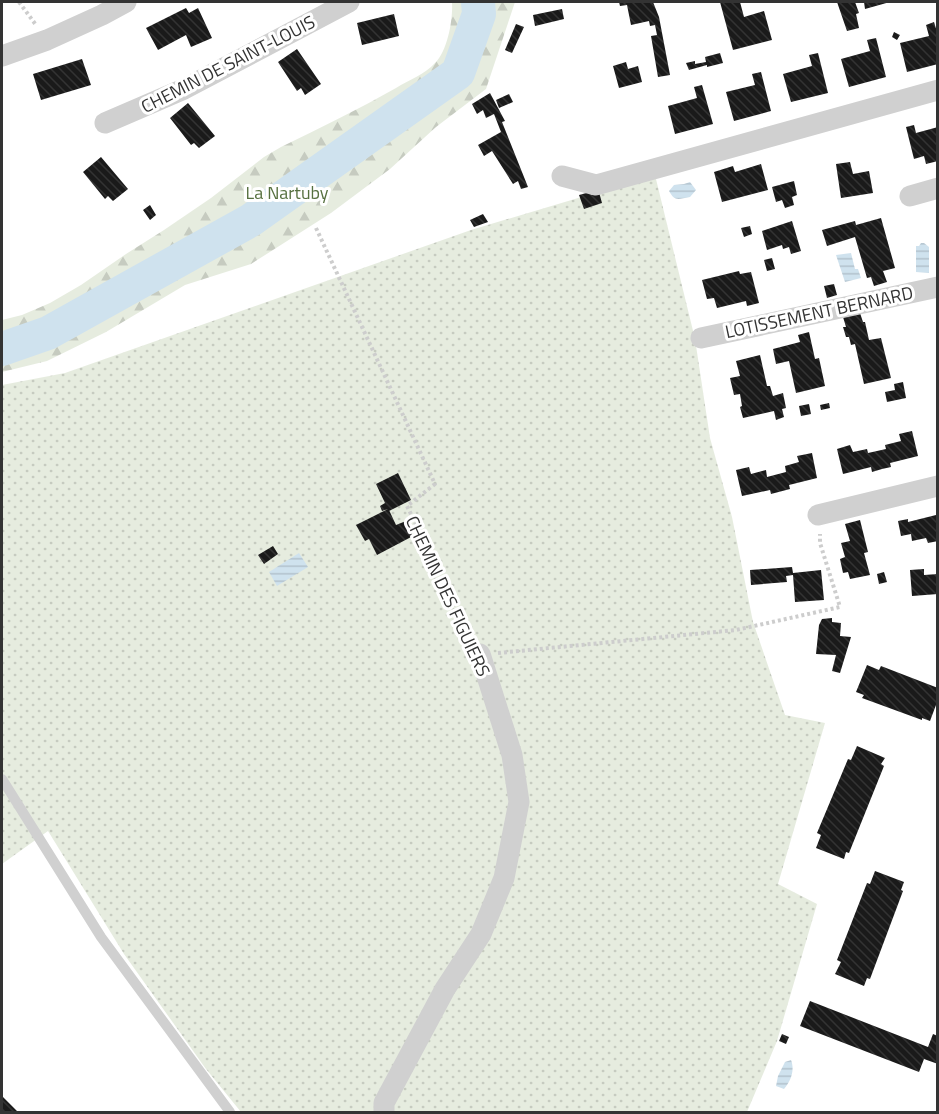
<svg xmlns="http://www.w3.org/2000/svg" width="939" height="1114" viewBox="0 0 939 1114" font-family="'Titillium Web',sans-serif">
  <defs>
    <pattern id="grass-dots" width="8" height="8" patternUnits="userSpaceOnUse" patternTransform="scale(1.5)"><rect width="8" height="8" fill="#e6ecdf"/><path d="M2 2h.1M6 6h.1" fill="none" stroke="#c6cbc0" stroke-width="1.8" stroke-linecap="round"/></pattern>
    <pattern id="forest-firs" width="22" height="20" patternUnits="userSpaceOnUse" patternTransform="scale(1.5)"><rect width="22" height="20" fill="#e6ecdf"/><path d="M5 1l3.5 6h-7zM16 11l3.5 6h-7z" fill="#c6cbc0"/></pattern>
    <pattern id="water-rules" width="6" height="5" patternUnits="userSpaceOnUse" patternTransform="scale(1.5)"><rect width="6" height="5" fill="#cfe2ee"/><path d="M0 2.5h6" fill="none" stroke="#b2c2cd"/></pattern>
    <pattern id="building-back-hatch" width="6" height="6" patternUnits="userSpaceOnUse" patternTransform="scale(1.5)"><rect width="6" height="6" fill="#1a1a1a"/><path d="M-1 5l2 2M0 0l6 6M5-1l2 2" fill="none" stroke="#333"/></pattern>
  </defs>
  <rect width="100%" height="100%" fill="#fff"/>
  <path fill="url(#grass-dots)" d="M655,175l40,164 15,99 22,79 21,105 32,93 40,8 -47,161 39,20 -40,137 -30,71h-506l-35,-43 -82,-115 -76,-123 -46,33v-479l63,-12 406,-143z"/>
  <path fill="url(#forest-firs)" d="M452,2h63l-29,87 -50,38 -46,42 -59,44 -80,51 -66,21 -79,47 -59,29 -45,11v-52l20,-5 28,-12 31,-18 45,-31 38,-24 47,-32 53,-41 17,-10c39,-19 78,-38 115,-59 13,-8 29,-14 39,-25 13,-13 18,-44 17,-61z"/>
  <path fill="url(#water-rules)" d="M690,182l6,8 -6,7c-12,2 -15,5 -21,-6l5,-6 10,-1z
    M921,243h3l5,4v26l-13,-1v-26h3z
    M851,253l4,16h3l3,9 -16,4 -9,-27z
    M299,553l9,14 -31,19 -8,-14z
    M791,1060c4,10 0,21 -7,29l-8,-3 2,-10 7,-14z"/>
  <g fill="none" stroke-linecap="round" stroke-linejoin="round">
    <path stroke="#cfe2ee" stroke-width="34" d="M2,349l46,-16 203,-113 207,-147 21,-59 -1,-12"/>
  </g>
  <path fill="url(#building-back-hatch)" d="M619,2h34l6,15 11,58 -12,2 -7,-41 6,-1 -2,-10 -5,1 -1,-5 -18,4 -4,-20 -7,1z
    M720,2h20l4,15 20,-6 8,29 -39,10z
    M837,2h18l4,11 -3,1 3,14 -12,3z
    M864,2h26l-25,7z
    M186,8l3,5 9,-5 14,30 -21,9 -5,-12 -28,15 -12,-22z
    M562,9l2,10 -29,7 -2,-11z
    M394,14l5,22 -37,9 -5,-22z
    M934,22l4,13v29l-31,8 -7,-29 29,-7 -3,-11z
    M516,24l8,3 -12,26 -7,-3z
    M894,32l6,3 -3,5 -5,-3z
    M876,38l10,39 -37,10 -8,-28 29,-8 -3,-11z
    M297,49l24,35 -16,11 -4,-7 -4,3 -19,-29z
    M720,53l3,10 -16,4v-2l-18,5 -3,-7 9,-2v3l11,-2 -1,-5z
    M818,53l10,40 -37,9 -8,-28 29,-8 -3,-11z
    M82,59l9,26 -50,15 -8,-26z
    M626,62l2,7 10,-3 4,16 -23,6 -6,-22z
    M761,72l10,39 -37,10 -8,-29 29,-7 -3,-11z
    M702,85l11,39 -38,10 -7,-28 29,-8 -3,-11z
    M490,93l15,28 -3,1 26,65 -7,2 -3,-8 -5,3 -21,-33 -8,5 -6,-11 23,-13 -7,-18 -8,4 -3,-8 -6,4 -5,-10z
    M509,94l4,8 -14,6 -3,-8z
    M188,103l27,33 -16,12 -5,-5 -3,2 -21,-27z
    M914,125l2,8 22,-6v34l-12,3 -2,-8 -10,3 -8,-32z
    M101,157l27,32 -15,12 -5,-5 -3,3 -22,-27z
    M850,162l3,12 16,-3 4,22 -32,5 -5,-34z
    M761,164l7,26 -46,12 -8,-30 19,-6 2,6z
    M794,181l3,14 -5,2 2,8 -9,3 -3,-8 -6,2 -4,-15z
    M590,192l1,3 8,-3 3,11 -18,6 -5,-14z
    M150,205l6,10 -6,5 -7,-10z
    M483,214l5,8 -14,5 -4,-7z
    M881,218l14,50 -12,3 4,11 -13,4 -3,-9 -4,1 -12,-41 -28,9 -5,-16 33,-9 1,4z
    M792,221l9,30 -10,3 -2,-7 -6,2 -1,-4 -15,5 -5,-19z
    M750,226l2,8 -8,3 -3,-9z
    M772,258l3,11 -8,2 -3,-11z
    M739,271l1,3 11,-2 8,31 -12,3 -1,-5 -29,7 -3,-10 -7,1 -5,-19z
    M834,284l3,11 -10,3 -3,-12z
    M860,313l3,9h2l4,18 12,-2 10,40 -27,6 -9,-40 -4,1 -2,-8h-3l-3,-10h3l-3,-10z
    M809,332l6,27 4,-1 6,28 -29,7 -7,-32 -13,3 -3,-15 27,-7 -2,-7z
    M760,355l7,31h3l3,10 10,-3 3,15 -4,1 2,8 -8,3 -2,-9 -31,7 -3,-11 2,-1 -2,-12 -6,1 -4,-17 10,-2 -4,-15z
    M903,382l3,16 -19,4 -2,-10 10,-2 -1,-6z
    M829,403l1,5 -9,2 -1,-5z
    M809,404l2,10 -10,2 -2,-10z
    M912,431l6,25 -28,7 1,4 -9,2 -10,3 -1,-5 -28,7 -6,-25 13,-4 3,7 14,-3 1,4 18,-4 -1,-4 16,-4 -2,-7z
    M812,453l5,25 -28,7 1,4 -19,5 -1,-4 -28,6 -6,-26 13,-3 2,7 15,-4 1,7 19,-5 -1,-6 14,-4 -2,-6z
    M398,473l13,27 -22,11v-1l7,15 10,-4 7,15 -36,19 -8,-16 -4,2 -9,-16 32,-16 -6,2 -2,-5 5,-3 -9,-19z
    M936,515l2,7v19l-10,2 -2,-5 -14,3 -1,-7 -10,2 -3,-15 10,-2v3z
    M860,520l8,32 -4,1 6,22 -20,4 -2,-7 -5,1 -3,-14 5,-2 -4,-14 9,-2 -5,-17z
    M273,546l5,8 -14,10 -6,-9z
    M792,567l1,6 28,-3 3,30 -29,2 -2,-27 -7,1 1,6 -36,3 -1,-15z
    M924,569v6l14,-1v20l-26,2 -2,-26z
    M884,572l3,10 -8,2 -2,-10z
    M832,618v4l9,1 -1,13 11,1 -11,36 -8,-2 4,-16 -20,-1 3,-29 3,-6z
    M867,665l12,5 2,-4 57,22v17h-2l-6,16 -8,-3v2l-60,-22 2,-3 -8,-3z
    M857,746l28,12 -4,6 3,2 -35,87 -3,-1 -2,7 -28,-11 5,-13 -4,-2 31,-74 3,1z
    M875,871l29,11 -3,8 2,1 -33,88 -3,-1 -3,8 -29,-12 6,-12 -4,-2 30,-77 3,1z
    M810,1001l118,46 5,-13 5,2v28l-14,-5 -5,13 -119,-46z
    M782,1034l7,3 -3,7 -7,-3z
    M3,1097l14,14 -1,1h-14v-13z"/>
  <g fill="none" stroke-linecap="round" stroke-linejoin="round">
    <path stroke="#cdcdcd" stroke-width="4" stroke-dasharray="3 3" stroke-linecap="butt" d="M19,2l17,23
      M316,228l119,256 -28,22 64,131
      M498,653l238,-23 104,-23 -20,-64v-9"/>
    <path stroke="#d0d0d0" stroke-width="10" d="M2,779l99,158 129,175"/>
    <path stroke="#d0d0d0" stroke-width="21" d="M2,56l45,-16 55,-25 24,-13
      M105,123l79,-34 165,-87
      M562,176l34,9 342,-95
      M910,196l28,-8
      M701,338l237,-51
      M818,515l120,-29
      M384,1112v-9l61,-114 36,-55 23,-56 15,-76 -7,-47 -32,-101"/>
  </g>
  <g text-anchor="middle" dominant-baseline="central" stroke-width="6" stroke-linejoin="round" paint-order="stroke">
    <g font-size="18" fill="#333" stroke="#fff">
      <text transform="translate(228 64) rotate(-27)">CHEMIN DE SAINT-LOUIS</text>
      <text transform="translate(819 312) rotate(-12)">LOTISSEMENT BERNARD</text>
      <text transform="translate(448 596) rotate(65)">CHEMIN DES FIGUIERS</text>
    </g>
    <g font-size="18" fill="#56703f" stroke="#fff">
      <text x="287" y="192">La Nartuby</text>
    </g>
  </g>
  <rect width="939" height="1114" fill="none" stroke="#333333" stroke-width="6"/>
</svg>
